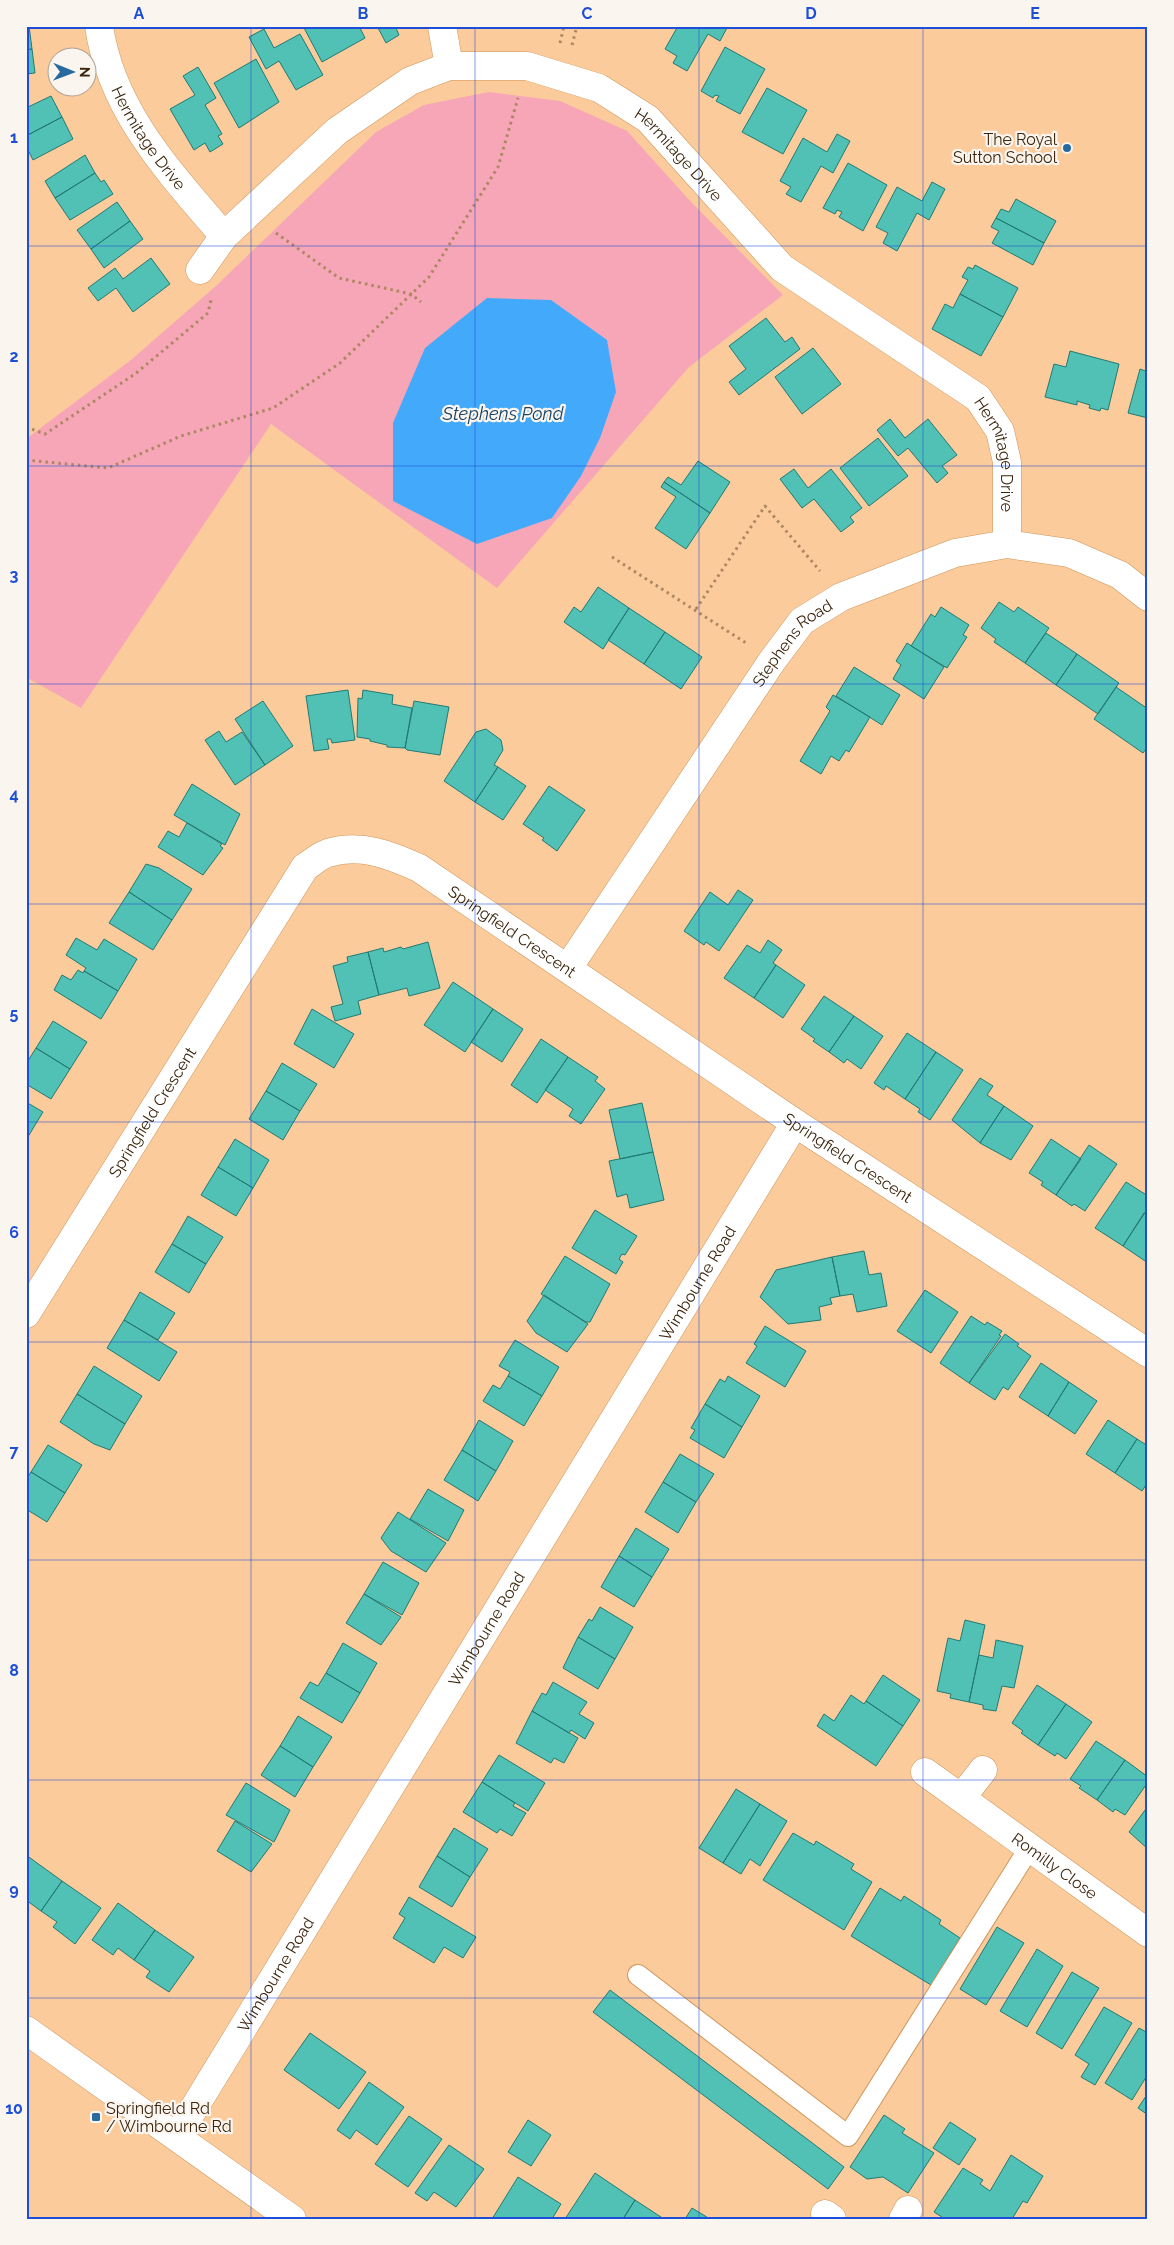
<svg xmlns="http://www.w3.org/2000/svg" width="1174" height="2245" viewBox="0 0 1174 2245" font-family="Raleway,sans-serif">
  <rect width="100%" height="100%" fill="#fbcb9c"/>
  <path fill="#f6a6b6" d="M489,92l71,9 67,30 64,71 92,93 -94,72 -192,221 -226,-164 -190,284 -55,-31v-238l105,-79 86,-75 159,-153 48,-27z"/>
  <path fill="#43aafb" d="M487,298l64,2 56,40 9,52 -16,46 -19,38 -29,42 -75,26 -84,-43v-78l32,-75z"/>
  <path fill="#51c1b6" stroke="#217a72" d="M26,26h3l3,23 -6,1z
    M303,26h56l6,12 -43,24z
    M377,26h22l-3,2 3,7 -13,8z
    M678,26h50l-8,15 -12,-7 -21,37 -14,-8 4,-7 -12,-7z
    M264,29l10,19 26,-14 23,41 -27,15 -17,-29 -13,8 -17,-32z
    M725,47l40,22 -25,45 -24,-13 3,-5 -4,-1 -2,3 -12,-7z
    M32,49l3,24 -9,1v-24z
    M256,59l23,43 -40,26 -25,-45z
    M198,67l18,31 -11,7 17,29 -4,2 5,8 -13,8 -5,-9 -11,7 -24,-41 25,-14 -12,-19z
    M767,88l40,22 -24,44 -41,-22z
    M51,96l11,21 -36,19v-28z
    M62,117l11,22 -40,21 -7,-14v-10z
    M837,134l13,7 -17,32 -12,-7 -20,36 -15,-8 5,-7 -11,-6 23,-43 24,14z
    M85,155l10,18 -40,25 -10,-17z
    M848,163l39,22 -24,46 -24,-14 3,-5 -5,-2 -2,4 -12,-6z
    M95,173l6,9 3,-2 9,14 -43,26 -15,-22z
    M932,182l13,7 -16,31 -12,-7 -20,38 -14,-8 5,-10 -12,-6 21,-40 25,14z
    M1016,199l40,22 -12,22 -48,-25 5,-9 8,3z
    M117,202l13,19 -39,28 -14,-19z
    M996,218l48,25 -11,22 -41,-22 7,-12 -8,-4z
    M130,221l13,18 -39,29 -13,-19z
    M151,258l19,26 -37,28 -17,-24 -18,13 -10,-13 27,-20 8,11z
    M975,265l43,23 -15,29 -43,-23 8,-14 -6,-3 6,-10 5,2z
    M960,294l43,23 -22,39 -49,-27 13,-25 8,4z
    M766,318l19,24 7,-5 8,12 -61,46 -10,-13 17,-13 -17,-23z
    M813,348l28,36 -39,30 -27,-37z
    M1070,351l49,13 -11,46 -7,-2 -1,3 -11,-3 1,-3 -13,-4v4l-32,-8 9,-33 12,3z
    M1140,369l8,3v46l-20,-5z
    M890,419l15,19 23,-19 29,36 -15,11 6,7 -11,10 -29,-35 -10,8 -21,-26z
    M878,438l30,38 -39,30 -29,-38z
    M698,461l32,21 -20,31 -46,-31 4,-5 13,8z
    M794,469l14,19 23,-19 31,39 -12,9 4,5 -13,10 -27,-33 -12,9 -22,-29z
    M664,482l46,31 -24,36 -31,-21 21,-31 -15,-10z
    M598,587l31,21 -26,41 -39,-27 10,-15 7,5z
    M999,602l15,10 4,-5 31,21 -24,35 -31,-21 2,-3 -15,-11z
    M941,607l28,18 -6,10 4,2 -20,31 -36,-22 20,-32 4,3z
    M629,608l36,24 -21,32 -36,-24z
    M665,632l37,25 -21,32 -37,-25z
    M1046,633l31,21 -21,31 -31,-22z
    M907,643l37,24 -20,32 -31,-20 8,-14 -5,-4z
    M1077,654l42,29 -21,31 -42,-29z
    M854,667l46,28 -18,30 -46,-29z
    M1116,687l32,22v37l-5,7 -49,-34z
    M348,690l7,50 -23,3 -1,-4h-4l2,10 -15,2 -8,-55z
    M363,690l30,5 -1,9 20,4 -7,40 -18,-1v-2l-17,-4v-2l-13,-2 1,-39 4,1z
    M833,695l37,22 -21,35 -3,-2 -7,11 -8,-5 -10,18 -21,-13 30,-50 -4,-4z
    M263,701l30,45 -28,19 -30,-46z
    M414,701l35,6 -9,48 -33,-5 -2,-2z
    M486,729l15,11 2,10 -9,15 4,2 -23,35 -31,-21 32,-49z
    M219,731l7,11 16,-10 23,33 -30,20 -30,-45z
    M498,767l28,19 -23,34 -28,-18z
    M192,784l48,30 -15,31 -51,-30z
    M549,786l36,24 -28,41 -15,-11 2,-2 -21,-14z
    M187,823l35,21 -2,2 3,2 -20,27 -45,-28 10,-16 11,6z
    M146,864l13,4 33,21 -20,31 -43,-28z
    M738,890l15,10 -34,51 -13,-9 -2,3 -20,-14 26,-39 18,13z
    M129,892l43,28 -19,30 -44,-27z
    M76,938l21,12 7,-11 33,20 -19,32 -34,-20 2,-3 -20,-13z
    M768,940l14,10 -9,13 3,2 -22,33 -30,-20 23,-33 13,8z
    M428,942l12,46 -31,8 -2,-8 -28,7 -11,-43 15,-4 1,4 17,-5 2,2z
    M368,952l11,43 -21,6 3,13 -26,7 -4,-14 12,-3 -10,-38 15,-4 -1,-5z
    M776,965l29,20 -22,33 -29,-20z
    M78,970l5,3 1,-2 34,20 -17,28 -47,-29 8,-15 9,5z
    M453,982l40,27 -28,43 -41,-27z
    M824,996l30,20 -25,36 -16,-11 2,-2 -14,-10z
    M312,1009l42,25 -20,34 -40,-24z
    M493,1009l30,20 -21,33 -31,-20z
    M854,1016l29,20 -22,33 -14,-10 -3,4 -15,-11z
    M53,1021l34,21 -17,27 -34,-21z
    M907,1033l29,19 -31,47 -19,-13 -2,4 -10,-7z
    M541,1039l27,18 -31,46 -26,-18z
    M36,1048l34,21 -19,30 -25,-15v-20z
    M936,1052l27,18 -33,50 -12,-8 2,-3 -15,-10z
    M568,1057l30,20 -3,4 10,8 -24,35 -12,-8 4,-7 -28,-19z
    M282,1063l35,21 -17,27 -34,-20z
    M980,1078l13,8 -6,9 17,11 -24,37 -28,-23z
    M266,1091l34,20 -17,29 -34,-21z
    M26,1102l17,10 -17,28z
    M642,1103l11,49 -33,7 -11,-49z
    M1004,1106l29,20 -22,34 -31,-17z
    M235,1139l34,21 -16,28 -35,-21z
    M1051,1139l30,20 -25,36 -15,-10 2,-3 -14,-9z
    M1089,1145l28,19 -32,47 -11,-7 -2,2 -16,-11z
    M653,1152l11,48 -34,8 -3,-14 -10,3 -8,-36z
    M218,1167l35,21 -17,28 -35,-21z
    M1126,1182l22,14v12l-25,38 -28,-18z
    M595,1210l42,26 -12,19 -3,-1 -3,5 4,3 -7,12 -44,-26z
    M1144,1213l4,2v48l-25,-17z
    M188,1216l35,21 -17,27 -34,-20z
    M172,1244l34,20 -17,29 -34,-21z
    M864,1251l5,24 12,-2 6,33 -30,6 -4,-18 -13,2 -8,-39z
    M565,1256l45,28 -20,38h-4l-45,-28z
    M832,1257l8,39 -10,2 2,6 -13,3 2,13 -33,4 -28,-27 16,-27z
    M925,1290l33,22 -27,41 -34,-22z
    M140,1292l35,21 -17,27 -34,-20z
    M544,1295l44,29 -21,28 -31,-19 -9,-12z
    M971,1316l14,9 2,-3 15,9 -3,4 2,1 -32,47 -29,-20z
    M124,1320l53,32 -18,29 -52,-33z
    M765,1326l41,25 -21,36 -39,-24 11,-17 -3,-2z
    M1005,1334l14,10 -2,2 14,10 -23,34 -5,-3 -8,13 -26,-17z
    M515,1340l44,27 -17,29 -34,-20 2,-4 -11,-6z
    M1041,1363l28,19 -21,34 -29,-19z
    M94,1366l48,30 -17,28 -48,-30z
    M508,1376l34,20 -18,30 -41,-25 10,-16 7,4z
    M728,1376l32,20 -18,31 -37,-23 15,-25 5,3z
    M1069,1382l28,19 -22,33 -27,-18z
    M77,1394l48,30 -15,26 -16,-6 -34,-22z
    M705,1404l37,23 -18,31 -34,-20 5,-8 -4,-2z
    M479,1420l34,21 -17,30 -34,-21z
    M1108,1420l29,19 -22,34 -29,-19z
    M1137,1439l11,7v36l-6,9 -27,-18z
    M48,1445l34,20 -17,28 -34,-21z
    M462,1450l34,21 -18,30 -34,-21z
    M680,1454l34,20 -18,28 -33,-20z
    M31,1472l34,21 -18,29 -21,-13v-29z
    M663,1482l33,20 -18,31 -33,-21z
    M428,1489l36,21 -16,31 -38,-22z
    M398,1512l48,31 -20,29 -35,-21 -10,-13z
    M636,1528l33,21 -17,28 -33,-21z
    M619,1556l33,21 -18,30 -33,-20z
    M383,1562l36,21 -17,32 -38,-21z
    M364,1594l37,23 -20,28 -35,-22z
    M600,1607l33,20 -18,32 -37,-22 11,-18 3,2z
    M965,1620l20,5 -16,77 -19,-4 1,-4 -14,-3 11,-53 12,3z
    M578,1637l37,22 -17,30 -35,-21z
    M996,1640l27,6 -9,42 -12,-2 -6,25 -13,-2v-4l-14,-3 10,-47 14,3z
    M343,1643l34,20 -17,30 -34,-20z
    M326,1673l34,20 -18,30 -42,-25 10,-16 8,4z
    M883,1675l37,25 -17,26 -37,-25z
    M553,1682l34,20 -8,12 15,9 -9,16 -14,-9 -2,3 -37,-22 10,-18 4,2z
    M1037,1685l29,19 -28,41 -17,-12 2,-2 -11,-8z
    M851,1695l13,9 2,-3 37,25 -27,40 -59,-40 7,-12 10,7z
    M1066,1704l26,18 -26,37 -9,-6 -2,3 -17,-11z
    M532,1711l46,27 -14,25 -10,-5 -3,5 -35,-20z
    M298,1716l34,21 -19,30 -33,-21z
    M1096,1741l29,19 -28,40 -18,-12 2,-2 -11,-7z
    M280,1746l33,21 -18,30 -34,-22z
    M499,1755l46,28 -17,28 -46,-29z
    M1125,1760l23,17v5l-23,33 -10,-6 -2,3 -16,-12z
    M482,1782l33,21 -2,3 13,7 -14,23 -12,-7 -3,4 -34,-21z
    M246,1783l44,27 -16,32 -48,-27z
    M736,1789l24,15 -37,59 -24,-15z
    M760,1804l27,17 -27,45 -10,-7 -9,15 -18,-11z
    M1148,1806v43l-19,-17z
    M235,1821l37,23 -21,28 -34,-21z
    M454,1828l34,21 -18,28 -33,-21z
    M793,1833l21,12 2,-4 38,23 -3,5 21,13 -28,48 -81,-50z
    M26,1855l36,26 -21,30 -15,-11z
    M437,1856l33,21 -18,30 -33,-20z
    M62,1881l39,27 -26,36 -22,-17 4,-5 -16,-11z
    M880,1888l21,13 3,-5 37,24 -2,4 21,14 -29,47 -80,-49z
    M409,1897l67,40 -13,21 -19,-11 -10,16 -41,-25 12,-20 -6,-4z
    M118,1903l37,27 -21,30 -16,-12 -5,7 -21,-15z
    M997,1927l27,16 -38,62 -26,-16z
    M155,1930l39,27 -25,35 -23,-15 4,-6 -16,-11z
    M1037,1949l26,17 -36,61 -27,-16z
    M1072,1972l27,16 -37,61 -26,-16z
    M610,1990l234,177 -16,22 -235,-177z
    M1104,2007l28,16 -37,62 -14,-8 8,-13 -14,-9z
    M1139,2028l9,5v41l-16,26 -27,-17z
    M310,2033l56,39 -27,37 -55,-39z
    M369,2082l35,25 -27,38 -21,-15 -6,9 -13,-9z
    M1148,2093v22l-10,-7z
    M884,2115l21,14 -3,4 32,20 -26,40 -25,-16 -16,2 -17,-12z
    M409,2116l33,23 -34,48 -33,-23z
    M528,2120l23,15 -20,31 -23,-14z
    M950,2122l26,17 -17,26 -26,-17z
    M449,2145l35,24 -28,38 -22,-15 -7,9 -12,-8z
    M1011,2155l32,21 -16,27 -4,-2 -11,18h-67l-11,-7 29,-44 20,12 -3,4 10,7z
    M595,2173l40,27 -12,19h-58z
    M518,2177l43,27 -9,15h-60z
    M635,2200l29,19h-41z
    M692,2208l18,11h-25z"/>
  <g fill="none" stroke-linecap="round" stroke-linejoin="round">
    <defs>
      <path id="service" d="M638,1975l210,161 182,-289"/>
      <g id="minor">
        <path id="s1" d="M99,26c12,85 72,148 125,210"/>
        <path d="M442,26l7,40"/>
        <path id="s2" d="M200,270l24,-34 113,-105 73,-50 39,-15h78l72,22 49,31 134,149 196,130 22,33 7,31v82"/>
        <path id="s3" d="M568,968l204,-307 30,-40 39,-24 114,-44 52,-9 62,9 51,22 28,22"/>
        <path id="s4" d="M26,1314l279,-447c7,-4 15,-12 23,-14 33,-10 62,2 91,15l376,255 353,230"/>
        <path id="s5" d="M925,1772l223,161"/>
        <path d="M962,1797l21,-27"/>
        <path d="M26,2030l266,189"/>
        <path id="s6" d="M177,2136l618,-1013"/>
        <path d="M825,2214l7,5"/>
        <path d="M903,2219l5,-9"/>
      </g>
    </defs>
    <use href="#service" stroke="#cf965a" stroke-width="22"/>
    <use href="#minor" stroke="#cf965a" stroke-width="29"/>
    <path stroke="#ad8761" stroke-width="3" stroke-dasharray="2.5 4" stroke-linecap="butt" d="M560,43l4,-17
      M572,45l5,-19
      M276,233l63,45 72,16 10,8
      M26,427l19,7 90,-60 73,-61 3,-13
      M26,460l82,8 73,-32 92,-28 67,-45 89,-86 69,-110 20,-69
      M612,557l134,86
      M696,609l69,-103 55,65"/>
    <use href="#service" stroke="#fff" stroke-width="20"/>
    <use href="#minor" stroke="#fff" stroke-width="28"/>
  </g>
  <path fill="none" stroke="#1d4ed8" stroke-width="1" stroke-opacity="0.55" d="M251,26v2193M475,26v2193M699,26v2193M923,26v2193M26,246h1122M26,466h1122M26,684h1122M26,904h1122M26,1122h1122M26,1342h1122M26,1560h1122M26,1780h1122M26,1998h1122"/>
  <g fill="#276a9f" stroke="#fbf5ef" stroke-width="2">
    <circle cx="1067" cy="148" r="5"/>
    <rect x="91" y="2112" width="10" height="10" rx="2.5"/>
  </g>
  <g text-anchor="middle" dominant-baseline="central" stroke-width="4.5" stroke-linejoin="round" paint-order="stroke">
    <g font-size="16" fill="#3c250c" stroke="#fbf5ef">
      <text stroke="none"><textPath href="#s1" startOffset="124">Hermitage Drive</textPath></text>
      <text stroke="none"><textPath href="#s2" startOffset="584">Hermitage Drive</textPath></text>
      <text stroke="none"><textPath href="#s2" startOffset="1034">Hermitage Drive</textPath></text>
      <text stroke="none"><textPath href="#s3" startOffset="396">Stephens Road</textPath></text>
      <text stroke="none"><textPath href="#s4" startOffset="761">Springfield Crescent</textPath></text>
      <text stroke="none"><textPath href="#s4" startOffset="238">Springfield Crescent</textPath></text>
      <text stroke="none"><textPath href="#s4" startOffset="1166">Springfield Crescent</textPath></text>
      <text stroke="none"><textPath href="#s6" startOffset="999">Wimbourne Road</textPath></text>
      <text stroke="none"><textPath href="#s6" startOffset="594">Wimbourne Road</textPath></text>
      <text stroke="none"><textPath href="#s5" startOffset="160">Romilly Close</textPath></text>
      <text stroke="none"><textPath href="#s6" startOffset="189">Wimbourne Road</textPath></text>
    </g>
    <g font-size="16" fill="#3c250c" stroke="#fbf5ef" text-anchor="end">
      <text x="1057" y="139">The Royal<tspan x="1057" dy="18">Sutton School</tspan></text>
      <text x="106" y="2108" text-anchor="start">Springfield Rd<tspan x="106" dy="18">/ Wimbourne Rd</tspan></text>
    </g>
    <g font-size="18" font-style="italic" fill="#1a4263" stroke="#fbf5ef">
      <text x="503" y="413">Stephens Pond</text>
    </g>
  </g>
  <rect width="1174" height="2245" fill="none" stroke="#fbf5ef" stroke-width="55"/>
  <g transform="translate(72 72) rotate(91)"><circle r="24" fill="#fbf5ef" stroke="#afa294"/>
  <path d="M0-4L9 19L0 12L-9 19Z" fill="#276a9f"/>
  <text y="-8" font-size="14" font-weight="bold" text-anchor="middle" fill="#3c250c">N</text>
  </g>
  <rect x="28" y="28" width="1118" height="2190" fill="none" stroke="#1d4ed8" stroke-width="2"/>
  <g font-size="16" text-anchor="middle" font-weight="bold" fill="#1d4ed8">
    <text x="139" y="19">A</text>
    <text x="363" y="19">B</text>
    <text x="587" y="19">C</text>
    <text x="811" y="19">D</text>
    <text x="1035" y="19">E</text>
    <text x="14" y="143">1</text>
    <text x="14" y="362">2</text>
    <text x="14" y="581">3</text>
    <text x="14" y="800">4</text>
    <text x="14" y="1019">5</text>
    <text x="14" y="1238">6</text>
    <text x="14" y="1457">7</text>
    <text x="14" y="1676">8</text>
    <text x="14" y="1895">9</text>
    <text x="14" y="2114">10</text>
  </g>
</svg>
